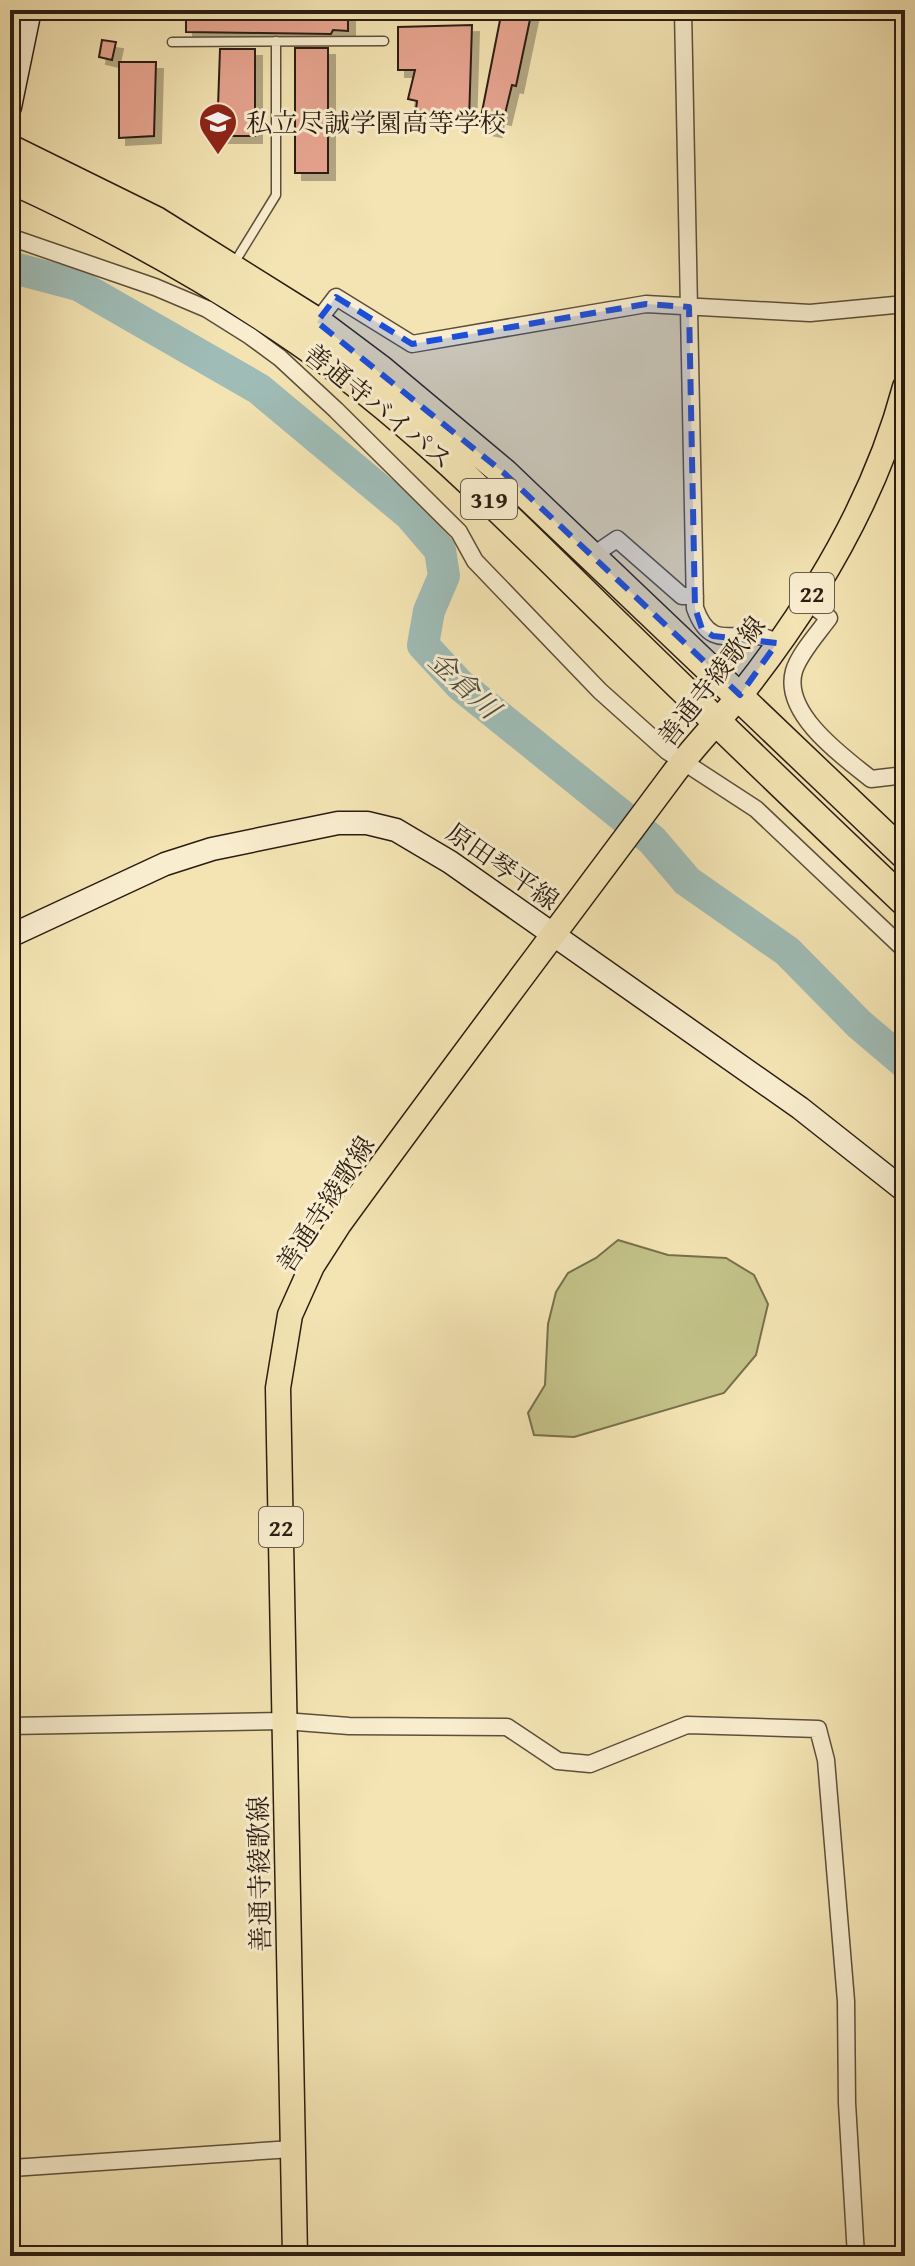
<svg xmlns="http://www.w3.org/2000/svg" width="915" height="2266" viewBox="0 0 915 2266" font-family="'Gentium Book Plus','Noto Serif JP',serif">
  <defs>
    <filter id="shadow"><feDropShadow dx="7" dy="7" stdDeviation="0" flood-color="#0004"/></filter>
  </defs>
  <rect width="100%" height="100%" fill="#f4e4b3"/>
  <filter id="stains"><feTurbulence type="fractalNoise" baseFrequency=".0025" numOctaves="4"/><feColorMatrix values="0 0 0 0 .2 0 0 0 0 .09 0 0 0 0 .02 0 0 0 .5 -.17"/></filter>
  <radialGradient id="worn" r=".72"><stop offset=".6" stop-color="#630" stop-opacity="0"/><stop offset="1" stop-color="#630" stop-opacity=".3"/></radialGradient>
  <path fill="#c3c288" stroke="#77704d" stroke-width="2" d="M65,10h100v10z
    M618,1240l50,15 58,3 28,17 14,29 -12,51 -32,38 -150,44 -40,-2 -6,-22 17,-28 3,-61 8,-32 12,-19 28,-15z"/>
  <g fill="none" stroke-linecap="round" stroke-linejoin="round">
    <path stroke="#9fbcb6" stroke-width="32" d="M10,267l68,18 181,104 151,126 30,35 4,26 -15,35 -6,34 37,40 192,155 35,41 100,70 72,73 46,39"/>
  </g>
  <path fill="#e7a490" stroke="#2b1d12" stroke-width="2" filter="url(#shadow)" d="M186,10h162v21l-15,-1 -2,4 -145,-2z
    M502,10h30l-16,76 -4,-1 -8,33 -7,-2 -2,14 -16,-3z
    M472,25l-3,96 -53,-11 1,-9 -9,-2 7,-29h-17v-43z
    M102,40l14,2 -4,18 -13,-3z
    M295,48h33v125h-33z
    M220,49h35v87h-38z
    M119,62h37l-2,74 -35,2z"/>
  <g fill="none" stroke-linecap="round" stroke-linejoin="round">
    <defs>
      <path id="lane" d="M172,42l212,-1
        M233,265l43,-70v-154"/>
      <path id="street" d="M683,10l12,598c18,51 47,13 82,35
        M10,237l145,50 52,22 43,27 30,22 56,52 123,122 16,29 125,130 67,60 89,58 149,141
        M317,322l19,-25 76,47 234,-40 164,9 95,-9
        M592,556l25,-17 65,57h13
        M807,601l22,17c-11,15 -30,36 -35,53 -12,42 48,85 77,108l34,-4
        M10,1726l274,-5 65,5 158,1 51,34 32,3 97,-39 131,4 8,31 20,241 1,102 9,153
        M10,2040l1,216
        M12,2168l280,-19"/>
      <path id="secondary" d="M10,107l20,-97
        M10,936l155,-72 47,-15 126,-26h29l29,7 54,32 350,246 105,83"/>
      <path id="primary" d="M295,2256l-17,-868 12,-73 22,-49 27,-42c109,-150 221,-298 332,-447 21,-29 47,-55 70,-83 72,-91 134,-194 164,-307"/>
      <path id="highway" d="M10,149l146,72 161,101 64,48 123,103 401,382
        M10,179c101,46 198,99 289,162 115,79 211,179 310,276 98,96 197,191 296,285"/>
    </defs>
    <use href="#lane" stroke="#5d4f3a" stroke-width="11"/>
    <use href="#street" stroke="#5d4f3a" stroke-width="19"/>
    <use href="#secondary" stroke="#2b1d12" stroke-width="25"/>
    <use href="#primary" stroke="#2b1d12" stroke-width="27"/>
    <use href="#highway" stroke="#2b1d12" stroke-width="31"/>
    <use href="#lane" stroke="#f8edce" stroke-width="8"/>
    <use href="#street" stroke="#f8edce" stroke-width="16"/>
    <use href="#secondary" stroke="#f8edce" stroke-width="22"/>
    <use href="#primary" stroke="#f4e4b3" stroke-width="24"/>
    <use href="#highway" stroke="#f4e4b3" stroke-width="28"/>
  </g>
  <path fill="#1d4ed8" fill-opacity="0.2" stroke="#1d4ed8" stroke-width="6" stroke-dasharray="16 10" stroke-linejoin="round" d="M336,297l76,47 234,-40 43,3 6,301 7,21 11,7 64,7 -37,52 -236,-222 -187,-151z"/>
  <defs>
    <symbol id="school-pin" viewBox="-11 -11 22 30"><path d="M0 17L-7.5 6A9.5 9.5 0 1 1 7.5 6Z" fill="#8f2418" stroke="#f8edce"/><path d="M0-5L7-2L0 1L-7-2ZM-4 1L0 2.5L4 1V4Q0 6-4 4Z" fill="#fff"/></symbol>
  </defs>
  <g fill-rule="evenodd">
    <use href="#school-pin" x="196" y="100" width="44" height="60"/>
  </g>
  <g text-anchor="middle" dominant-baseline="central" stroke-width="6" stroke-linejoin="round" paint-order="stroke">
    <g fill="#f8edce" stroke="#685b4a" stroke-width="2">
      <rect x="461" y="479" width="56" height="40" rx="6"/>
      <rect x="790" y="573" width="44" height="40" rx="6"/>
      <rect x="259" y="1507" width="44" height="40" rx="6"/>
    </g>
    <g font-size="24" font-weight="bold" fill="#2b1d12">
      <text x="489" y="499">319</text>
      <text x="812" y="593">22</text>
      <text x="281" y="1527">22</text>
    </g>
    <g font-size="26" fill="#2b1d12" stroke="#f8edce" text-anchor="start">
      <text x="246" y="122">私立尽誠学園高等学校</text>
    </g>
    <g font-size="26" fill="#2b1d12" stroke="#f8edce">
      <text transform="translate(379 406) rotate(39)">善通寺バイパス</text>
      <text transform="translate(711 681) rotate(-52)">善通寺綾歌線</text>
      <text transform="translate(503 866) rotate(35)">原田琴平線</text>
      <text transform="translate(325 1204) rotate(-57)">善通寺綾歌線</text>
      <text transform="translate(259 1874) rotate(-91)">善通寺綾歌線</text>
    </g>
    <g font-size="28" font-style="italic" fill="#4e4d43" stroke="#f8edce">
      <text transform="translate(465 684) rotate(43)">金倉川</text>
    </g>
  </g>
  <rect width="915" height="2266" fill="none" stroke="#f4e4b3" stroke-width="40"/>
  <rect x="12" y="12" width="891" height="2242" fill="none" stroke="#2b1d12" stroke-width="4"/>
  <rect x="20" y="20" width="875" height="2226" fill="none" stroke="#2b1d12" stroke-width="2"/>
  <rect width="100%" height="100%" filter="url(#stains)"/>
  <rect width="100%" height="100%" fill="url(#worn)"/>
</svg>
